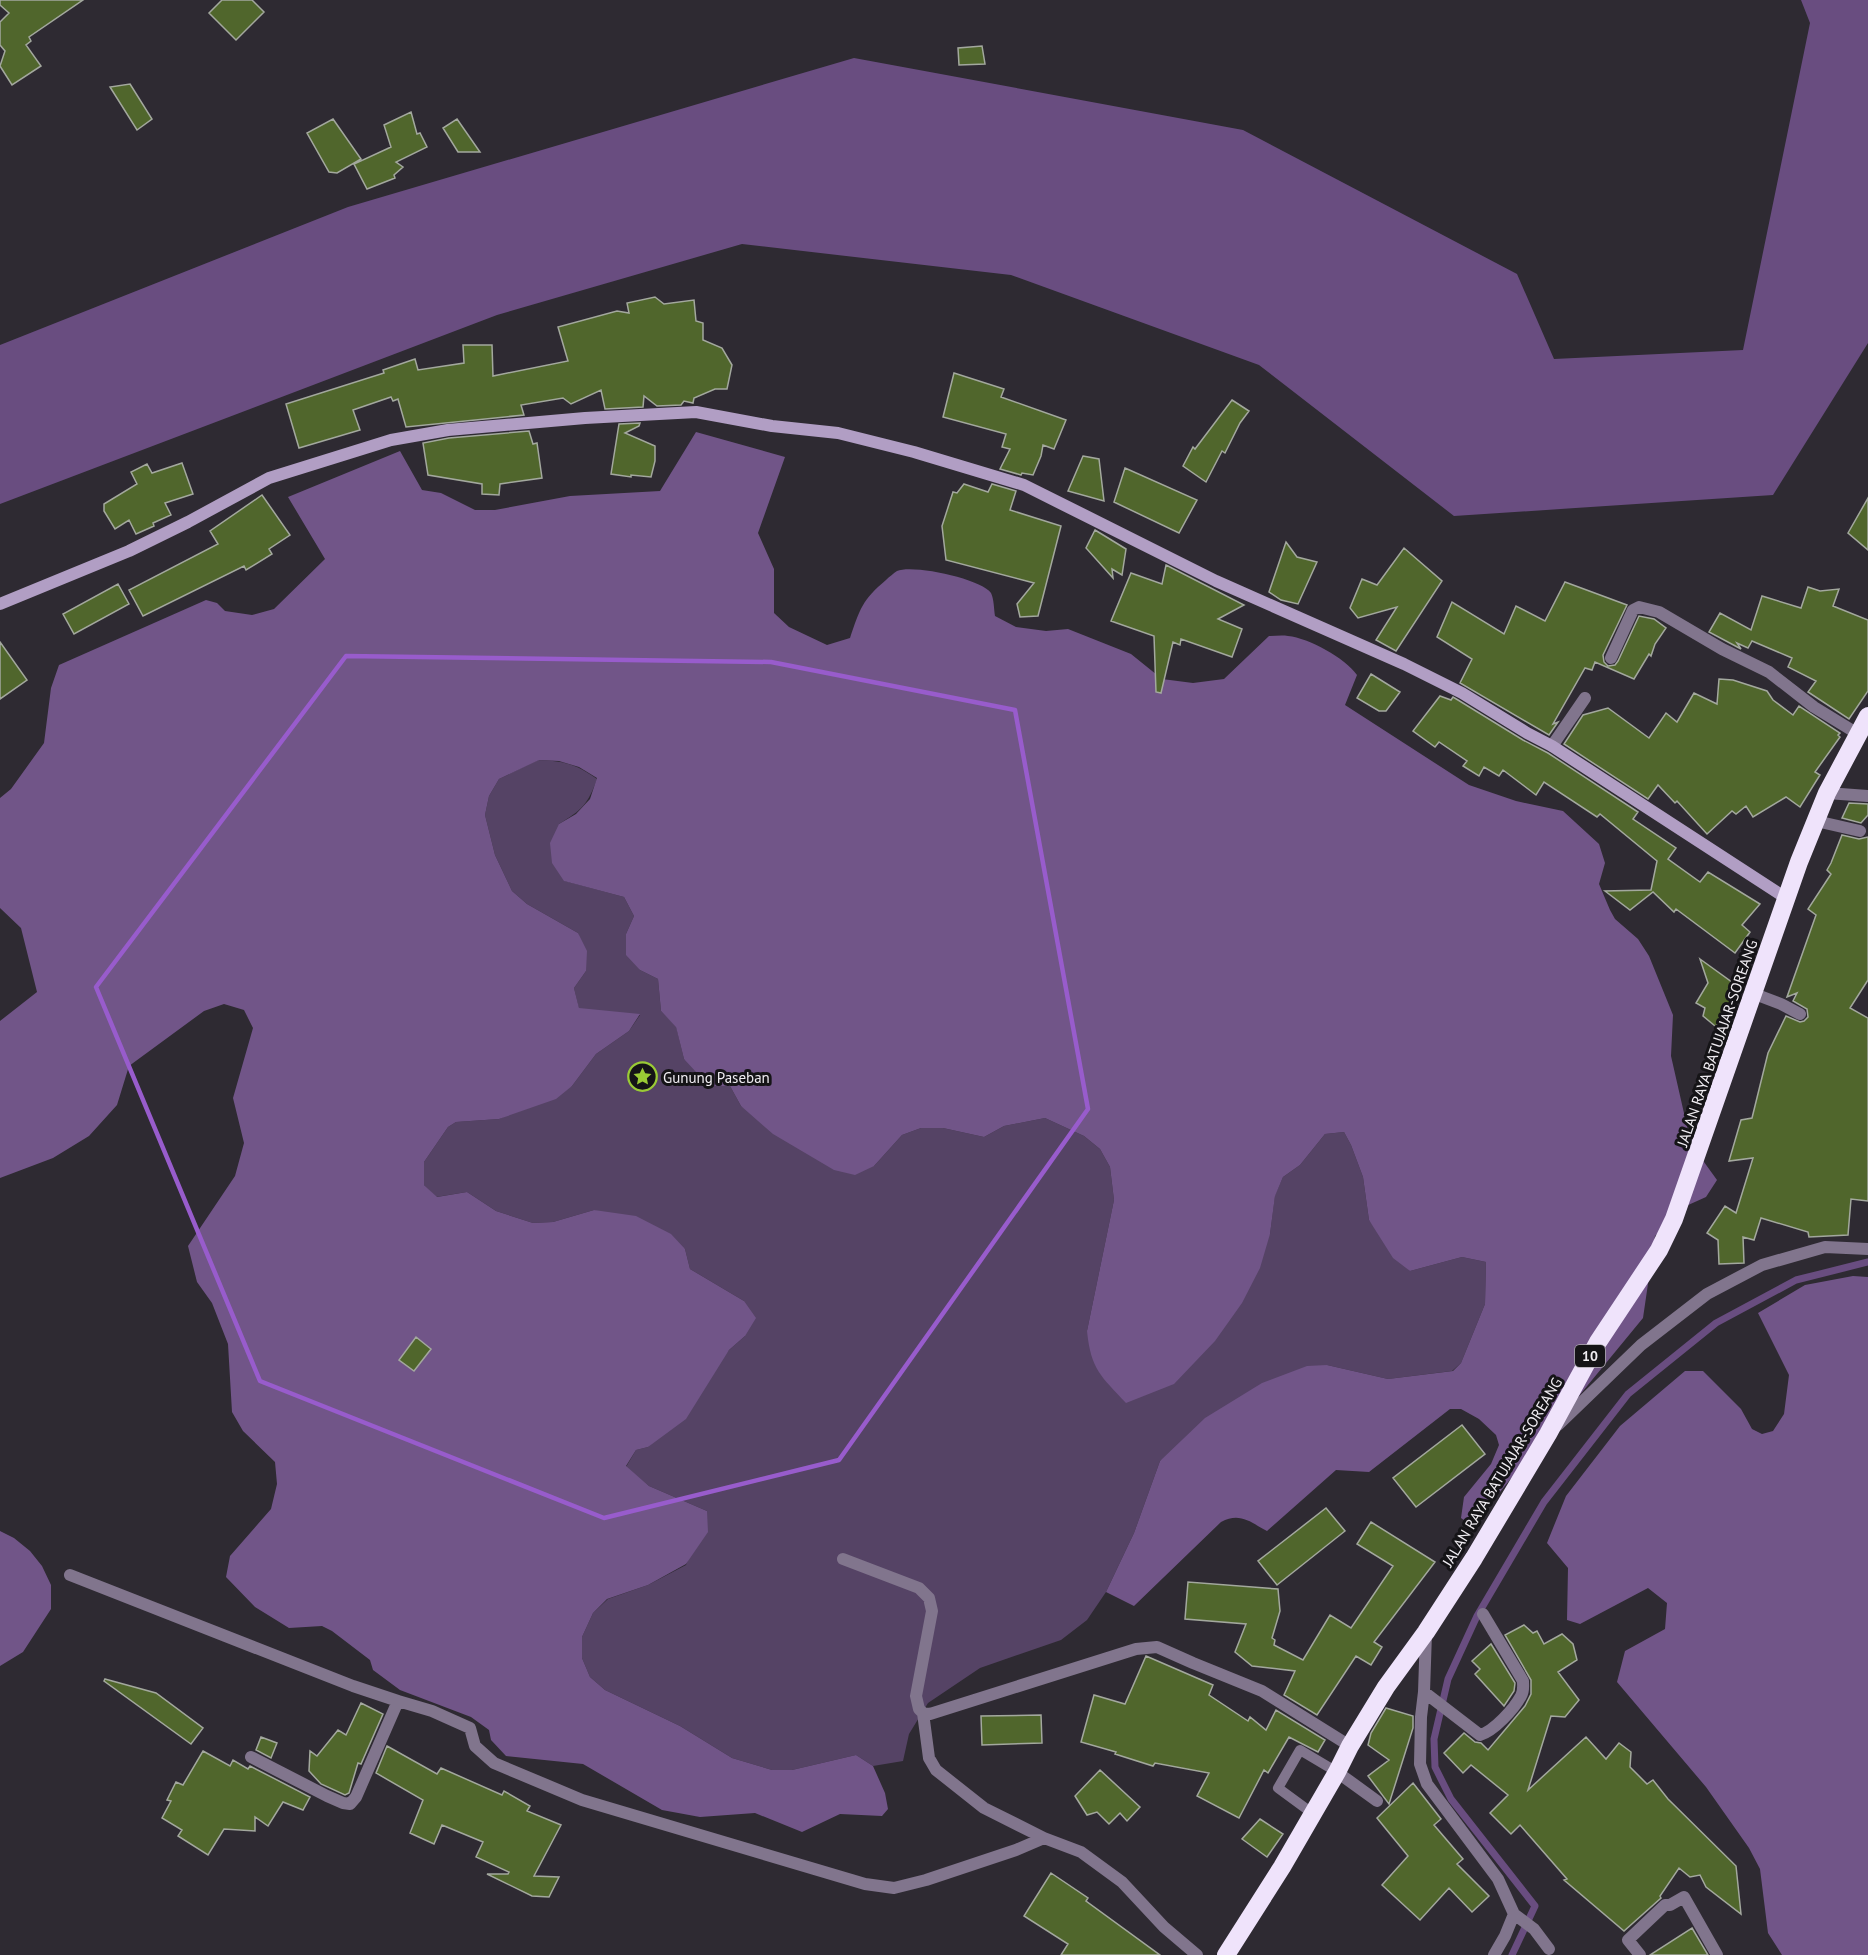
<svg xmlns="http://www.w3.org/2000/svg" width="1868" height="1955" viewBox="0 0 1868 1955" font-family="'PT Sans',sans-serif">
  <rect width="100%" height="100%" fill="#2e2a32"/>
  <path fill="#554365" d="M538,760c26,1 38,4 59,19 -9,25 -15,31 -38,45l6,57 59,16 10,19 -8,18 14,36 18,9 3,32 15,15 8,33 46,27 11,20 133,60 28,-31 19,-7h22l41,9 20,-11 41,-8 39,18 16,13 10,18 4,33 -27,131 183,-97 5,-39 8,-18 17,-12 25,-31 19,-2 7,13 12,32 6,43 41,51 52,-14 24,5 -1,42 -24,59 -9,8 -64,8 -61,-14 -167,96 -26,72 -28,59 -19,28 -26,20 -81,28 -52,35 -19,31 -6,27 -30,5 -17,-11 -64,15h-20l-40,-12 -52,-32 -75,-36 -15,-13 -8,-19v-21l11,-24 15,-14 40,-14 38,-20 21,-54 -58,-25 -23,-19 10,-17 12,-3 81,-97 16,-14 -1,-35 -54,-32 -5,-20 -91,-39 -41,12 -20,1 -37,-12 -29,-19 -31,5 -12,-12v-23l24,-35 8,-5 43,-3 73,-33 24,-32 33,-23 11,-16 -61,-6 -5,-21 12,-17 -8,-38 -51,-29 -15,-13 -17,-36 -10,-40 4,-19 10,-17z"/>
  <path fill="#715588" d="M696,432l89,25 -27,76 16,36v44l15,14 38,18 23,-7c10,-29 12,-38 36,-58 3,-3 8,-7 11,-9 16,-7 85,8 94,22 3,6 3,17 4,23l21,11 30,4 22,-2 63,25 31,25 31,4 31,-4 45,-43c6,0 13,-1 19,0 21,2 57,22 69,39l-12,30 124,80 47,16 47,10 36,33 6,19 -6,21 11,26 5,9 23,20 11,17 24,59 -2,41 20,88 26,36 -11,17 -20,9 -31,30 -12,82 -171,208 -11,-8 3,-21 27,-33 8,-19 -3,-10 -17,-16 -18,-10h-11l-81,63 -33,-2 -69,61c-17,-9 -27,-19 -46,-9l-87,84 -28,-14 28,-59 26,-72 45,-43 57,-35 45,-17 20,-1 61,14 65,-8 8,-8 24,-59 1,-42 -24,-5 -52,14 -17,-13 -24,-38 -6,-43 -12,-32 -7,-13 -19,2 -25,31 -17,12 -8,19 -5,38 -10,34 -18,35 -27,38 -41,43 -48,19c-25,-27 -35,-33 -39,-72l27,-131 -4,-33 -10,-18 -16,-13 -39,-18 -41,8 -20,11 -41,-9h-22l-19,7 -28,31 -19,9 -21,-5 -61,-36 -32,-28 -11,-20h-21l-25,-27 -8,-32 -15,-16 -3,-32 -18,-9 -14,-15v-21l8,-18 -10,-19 -60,-16 -12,-18 -2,-20 9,-19 17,-10 14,-15 7,-21 -18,-11 -20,-6 -20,-1 -40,19 -10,17 -4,19 10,40 17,36 15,13 51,29 9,18 -1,20 -12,17 5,20 61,6 -11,17 -33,23 -24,32 -16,13 -57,20 -43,3 -8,5 -24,35v23l13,12 30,-5 29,19 37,12 20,-1 41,-12 42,6 35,18 14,15 5,20 54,32 12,17 -11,18 -16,14 -43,69 -38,28 -12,3 -10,16 23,20 58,25 1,21 -22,32 -38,21 -41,14 -14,14 -11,24v21l8,19 15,13 75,36 52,32 40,12h20l64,-15 17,11 12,27 3,16 -6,7 -42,-2 -38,18 -47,-19 -55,4 -38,-7 -79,-46 -77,-8 -15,-16 -2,-10 -18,-13 -71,-27 -27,-20 -3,-10 -38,-29 -10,-5 -33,2 -34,-21 -29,-30 4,-21 41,-47 6,-25 -2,-22 -32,-31 -11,-19 -4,-68 -16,-41 -15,-21 -9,-36 47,-70 9,-33 -11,-45 20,-70 -9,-18 -20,-6 -20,7 -75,55 -12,39 -28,31 -36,22 -53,20v-157l37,-29 -16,-64 -21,-20v-110l11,-9 33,-46 7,-55 8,-23 147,-65 11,3 8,8 27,4 22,-6 51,-50 -37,-62 112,-46 22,39 19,3 34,17h20l75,-14 90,-5z
    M1853,1276l15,1v678h-86l-14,-22 -8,-64 -11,-21 -43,-61 -89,-105 8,-31 40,-22 2,-26 -19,-15 -68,36 -13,-4 1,-52 -21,-25 19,-47 54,-70 65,-55h18l38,38 11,20 10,5 11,-3 11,-17 5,-39 -31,-62 47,-28z
    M0,1531l14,7 16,13 12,15 9,19v24l-28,43 -23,14z"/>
  <path fill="#694d80" d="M1801,0h67v343l-95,152 -319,21 -195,-151 -248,-90 -269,-31 -245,71 -497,189v-159l348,-138 506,-149 389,72 274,144 37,85 189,-9 67,-327z"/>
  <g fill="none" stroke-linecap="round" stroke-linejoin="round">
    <path stroke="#694d80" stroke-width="7" d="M1512,1955l23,-49 -84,-107 -16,-32 -1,-28 14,-60 29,-63 67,-114 84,-108 88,-71 80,-43 72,-18"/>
  </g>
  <path fill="#50662c" stroke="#a3a89e" stroke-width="1.5" d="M0,0h83l-54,37 2,4 -5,4 15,21 -29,19 -12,-19 5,-15 -5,-6v-23l9,-9 -9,-8z
    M222,0h30l12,12 -28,28 -27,-27z
    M982,46l3,18 -26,1 -1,-17z
    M130,84l22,35 -15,11 -27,-43z
    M411,112l6,22 3,-1 7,14 -31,15 7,5 -9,8 1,3 -28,11 -13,-25 37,-17 -7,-22z
    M333,119l28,40 -24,14 -8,-1 -22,-39z
    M457,119l23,33h-22l-15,-24z
    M655,297l9,7 30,-4 2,21 7,2v17l19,8 10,17 -5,24h-12l-21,9 -1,5 -9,-2 -3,4 -24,1 -13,-10 -1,11 -38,2 -4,-19 -30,14 -8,-6 -42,7 3,10 -118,12 -8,-28 -5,2 -2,-4 -38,13 7,20 -61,18 -13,-44 98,-31 -1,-3 32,-11 3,11 46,-7 -1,-18h29l1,31 75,-15 -10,-34 59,-16 12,2 -2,-10z
    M954,373l50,16 -3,8 65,23 -12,29 -11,-4 -2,11 -8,19 -11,-2 -1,2 -21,-6 10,-20 -8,-2 4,-13 -63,-17z
    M1232,400l17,11 -9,12 -15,30 -3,-2 -16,31 -23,-16 10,-19 2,2z
    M640,423l-1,3 -14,7 30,13v15l-4,16 -20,-2v2l-20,-3 8,-50z
    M529,431l4,13 4,-1 5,35 -42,6 -1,11 -17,-1v-10l-54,-9 -5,-32 26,-5z
    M1083,456l16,3 5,42 -36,-10z
    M182,463l11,31 -28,9 6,12 -18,8 1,3 -18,8 -7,-14 -14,9 -11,-18v-7l33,-20 -6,-12 16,-8 5,9z
    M1125,468l72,32 -18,33 -65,-31z
    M964,484l24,8 4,-8 24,7 -6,19 51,16 -23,90 -18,1 -3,-13 17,-21 -88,-23 -4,-34 11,-34 4,1z
    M262,495l28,40 -21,14 3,5 -26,16 -2,-4 -101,50 -14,-26 89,-46 -8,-13z
    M1868,498v52l-20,-17z
    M1095,530l31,19 -4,26 -10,-6 1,9 -27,-30z
    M1286,542l11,15 20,5 -19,42 -17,-4 -12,-8z
    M1404,548l38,33 -46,70 -20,-11 21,-33 -39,11 -8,-10 12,-29 15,6z
    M1166,565l78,40 -26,14 24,10 -10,28 -51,-18 -1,6 -7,-3 -12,51 -5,-1 -2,-56 -43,-15 20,-48 31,11z
    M1565,582l62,23 -24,50 1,7 4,4 7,-1 3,-4 21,-45 15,3 12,9 -11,16 -4,12 -2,-2 -15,25 -39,-17 -3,8 -7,-2 -32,56 5,-2 -9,13 -89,-52 12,-24 -35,-22 15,-35 52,32 12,-28 29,15z
    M118,584l11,20 -55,30 -11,-20z
    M1808,587l12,4 19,-2 -6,17 35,14v71l-19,28 -41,-27 8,-11 -28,-14 4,-9 -40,-17 -4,7 -11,-5 4,6 -32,-17 11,-19 31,17 11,-34 39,12z
    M0,642l27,38 -27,19z
    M1371,674l29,18 -14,19h-7l-22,-13z
    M1719,679l14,1 34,11 6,9 20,15 6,-9 41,27 -2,2 2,2 -25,35 5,3 -20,32 -14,-10 -33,20 -7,-11 -10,8 -4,-3 -25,23 -30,-33 -2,2 -17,-18 -10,14 -84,-55 19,-29 25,-7 41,30 17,-25 11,9 17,-29 23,11z
    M1440,696l11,4 2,-3 5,3 65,40 25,13 90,59 -5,7 43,29 -8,11 32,23 8,-10 52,32 -18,21 8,7 -15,21 -59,-44 -2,3 -21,-20 -23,18 -25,-19 46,-1 6,-29 -57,-47 -3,3 -53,-35 -8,13 -33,-25 -4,6 -15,-9 -5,9 -16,-10 4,-5 -28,-19 -4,5 -22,-16z
    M1849,803l19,1v11l-7,8 -19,-5z
    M1842,835l17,4 9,-2v143l-18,28 18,10v183l-17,-2 -3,36 -39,2 -1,-5 -47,-14 -7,22 -11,-3 1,26 -25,1 -1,-24 -11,-7 18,-27 11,7 17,-55 -24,3 12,-41 11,-2 16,-65 18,-37 14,6 4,-1 4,-4 -1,-8 -14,-8 4,-8 -10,4 29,-82 -8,-6 23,-35 -4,-4 4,-7z
    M1700,959l40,29 -9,11 1,10 -9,14 -8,3 -12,-10 2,-8 -9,-5 12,-20z
    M416,1337l15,12 -17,22 -15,-11z
    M1462,1425l23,29 -69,53 -23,-29z
    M1326,1508l19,23 -68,54 -19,-24z
    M1371,1522l64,40 -61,80 8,5 -11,18 -15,-9 -39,59 -33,-20 11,-24 -43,-5 -17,-14 11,-28 -61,-5 3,-37 90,7 2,22 -8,27 3,2 -1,5 29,15 27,-45 21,13 42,-62 -36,-22z
    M1524,1625l9,8 4,-2 7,13 18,-10 11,10 4,16 -19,12 21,28 -14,17 -14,-1 -23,74 58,-53 20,22 13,-16 12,9 -1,15 17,17 6,-4 15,19 68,67 5,48 -35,-27 -6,-12 -10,2 -11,-9 -19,28 1,2 -37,33 -60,-51 3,-1 -47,-54 -9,9 -21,-21 18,-18 -37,-30 -8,8 -19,-20 20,-20 11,9 6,1 7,7 37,-44 6,-12v-14l-26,-45z
    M1491,1644l24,39 -1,8 -10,15 -29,-32 5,-5 -8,-8z
    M1146,1656l67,29 -4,10 39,26 2,-4 16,13 10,-20 49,30 -7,12 -29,-15 -21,36 -4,-3 -25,48 -42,-22 12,-23 -54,-10 -2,3 -38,-12 1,-2 -35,-10 13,-47 31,9z
    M105,1679l51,14 47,35 -12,16 -87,-63z
    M361,1703l22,11 -22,50 -3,-1 -9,30 -4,2 -24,-11 -12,-13 1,-20 7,5 21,-26 8,5z
    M1386,1708l27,8v12l-24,76 -21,-28 21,-16 -21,-15 3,-12z
    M1041,1715l1,28 -60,2 -1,-29z
    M261,1737l16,6 -6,15 -15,-8z
    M387,1746l50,28 4,-6 61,27 2,-4 26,15 -3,5 34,14 -27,51 25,1 -10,20 -17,-1 -45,-22h21l1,-2 -33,-15 7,-15 -41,-17 -8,19 -24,-11 13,-33 -47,-27z
    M203,1751l27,15 3,-6 15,9 2,-3 60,31 -7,13 -20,-8 -15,24 -13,-9v14l-31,-2 -16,26 -30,-19 4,-6 -20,-12 9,-17 -4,-1 9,-18 7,3z
    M1100,1770l40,37 -13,14 -7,-8 -11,11 -12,-12 -10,3 -12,-19z
    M1413,1783l28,36 -7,6 29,34 -6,5 32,32 -17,16 -23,-24 -29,32 -38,-35 26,-29 -31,-38z
    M1260,1819l23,15 -16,23 -25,-18z
    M1051,1873l37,25 -2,3 74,54h-99l7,-11 -44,-28z
    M1692,1928l16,27h-58z"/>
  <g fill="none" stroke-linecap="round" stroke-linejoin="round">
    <path stroke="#81758d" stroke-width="10" d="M1312,1813l-34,-25 22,-38 37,22"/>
    <path stroke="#81758d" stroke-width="12" d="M1611,658l22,-48 6,-3 20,5 63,37 47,23 45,35 44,27
      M1552,746l33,-48
      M1827,793l41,3
      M1816,821l44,10
      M1752,993l29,11 19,10
      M1558,1425l83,-80 66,-51 55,-29 63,-18 43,2
      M843,1559l76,29 10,10 3,13 -16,85 3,13 4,4 6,45 7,12 48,38 60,30
      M70,1575l283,111 45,15
      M1426,1633l-2,59 -3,25 -1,47 7,20 71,95 16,35 -9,22 -11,19
      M1424,1692l56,43c14,-4 34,-26 41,-39 3,-5 2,-9 2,-15l-40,-67
      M923,1713l7,1 206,-65 21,-2 36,16 69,28 88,55
      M251,1757l76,39 16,7 7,1 6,-7 42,-96 34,10 38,17 5,18 19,17 88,37 283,84 29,4 32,-8 90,-30 28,-12 37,14 41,30 42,45 33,28
      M1337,1772l40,29
      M1514,1914l20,15 15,20
      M1640,1955l-12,-15 37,-35h5l14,-8 33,58"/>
    <path stroke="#b19ec4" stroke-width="12" d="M0,604l129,-53 59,-29 81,-44 122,-38 57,-10 137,-12 111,-6 76,14 66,7 76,19 110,33 192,96 188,83 58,29 65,40 25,13 234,152"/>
    <path stroke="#efe3fb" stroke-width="18" d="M1226,1955l56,-88 55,-95 13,-26 36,-59 40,-55 48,-74 74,-124 50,-92 61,-92 15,-31 125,-357 28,-69 41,-77"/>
  </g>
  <path fill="none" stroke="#985ccc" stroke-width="4.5" stroke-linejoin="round" d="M346,656l425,6 244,48 73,399 -249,351 -235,58 -344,-137 -164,-394z"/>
  <defs>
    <symbol id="sight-ring" viewBox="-11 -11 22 22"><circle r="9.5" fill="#151417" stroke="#9acb35" stroke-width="1.5"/><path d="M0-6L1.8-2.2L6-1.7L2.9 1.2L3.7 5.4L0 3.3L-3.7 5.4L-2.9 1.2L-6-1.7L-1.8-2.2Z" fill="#9acb35"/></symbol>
  </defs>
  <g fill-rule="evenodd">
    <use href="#sight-ring" x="626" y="1060" width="33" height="33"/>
  </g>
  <g text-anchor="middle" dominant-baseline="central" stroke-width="6" stroke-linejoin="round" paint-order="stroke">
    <rect fill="#151417" stroke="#aeacb0" stroke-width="1.5" x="1575" y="1345" width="30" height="22" rx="4.5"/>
    <g font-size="14" font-weight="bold" fill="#f0edf2">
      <text x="1590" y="1356">10</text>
    </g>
    <g font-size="15" fill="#f0edf2" stroke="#151417">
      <text transform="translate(1717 1043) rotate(-71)">JALAN RAYA BATUJAJAR-SOREANG</text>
      <text transform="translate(1502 1472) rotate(-59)">JALAN RAYA BATUJAJAR-SOREANG</text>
    </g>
    <g font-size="15" fill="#f0edf2" stroke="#151417" text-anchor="start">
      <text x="663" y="1077">Gunung Paseban</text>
    </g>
  </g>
</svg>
